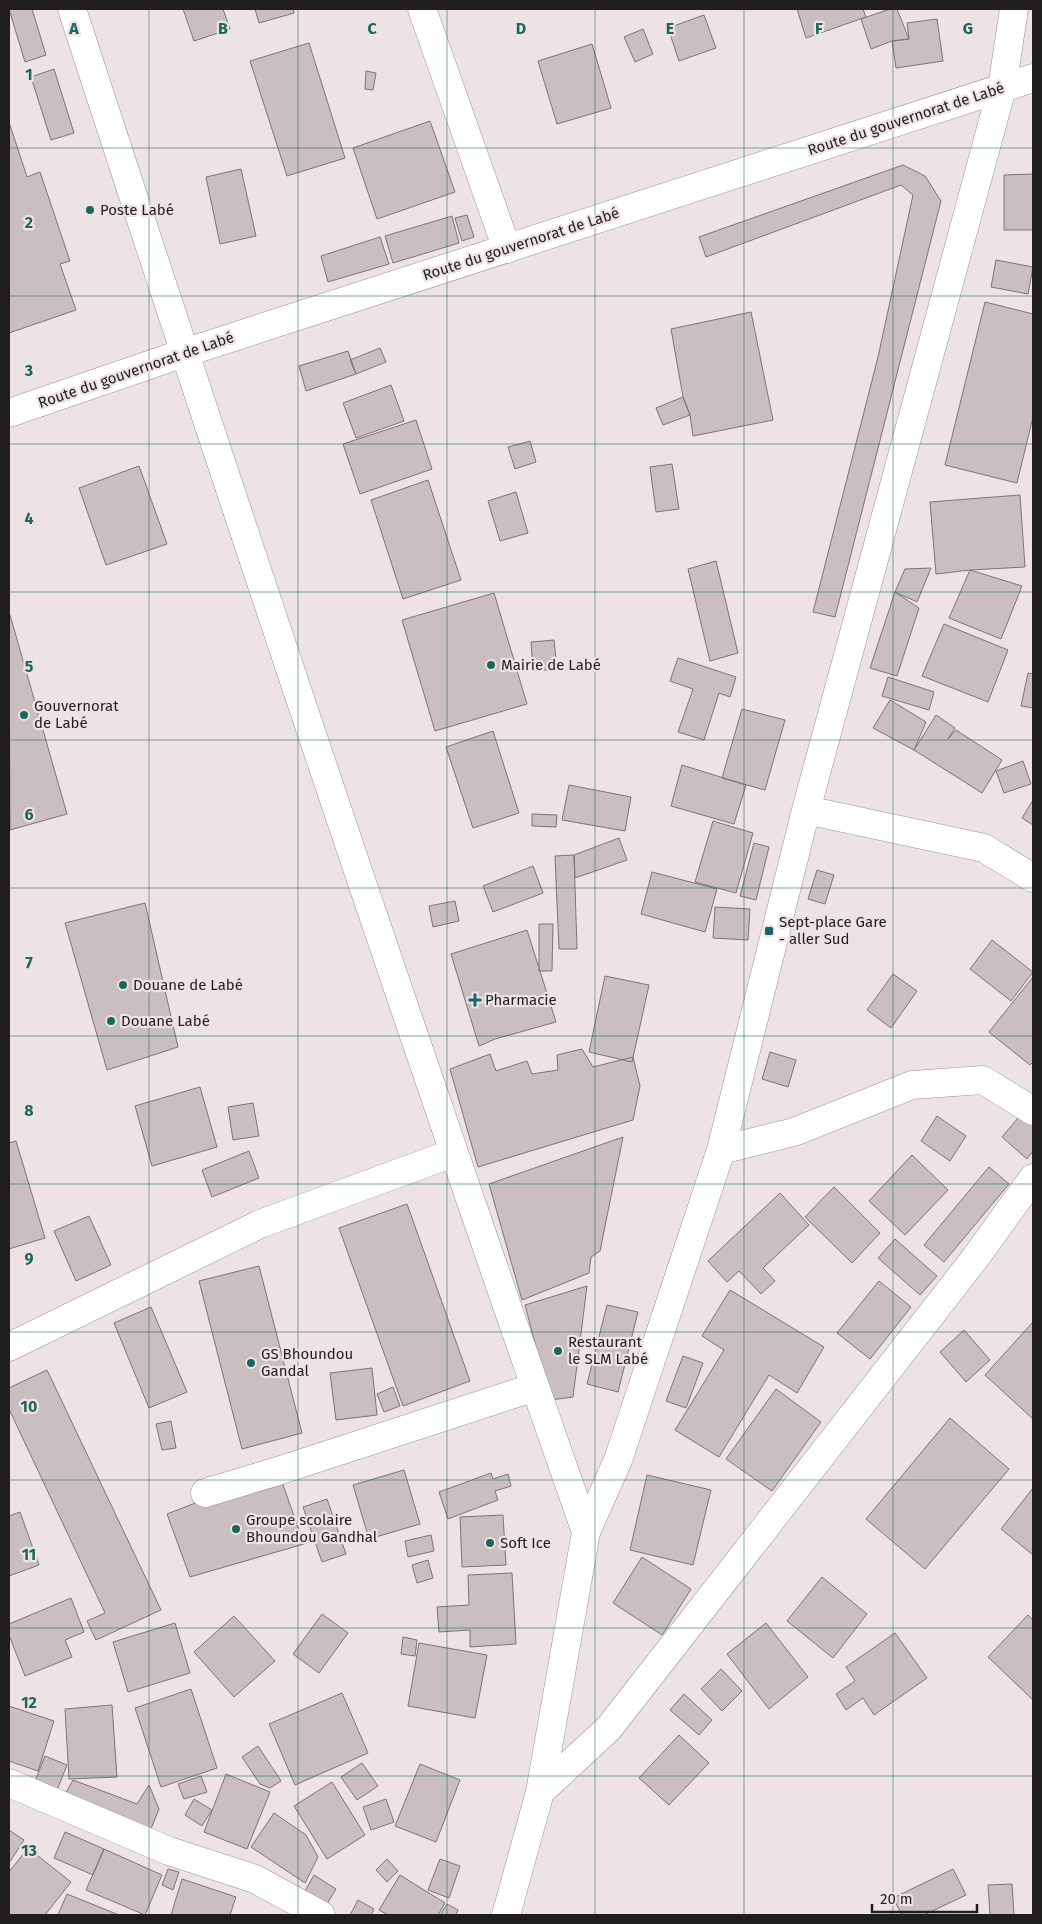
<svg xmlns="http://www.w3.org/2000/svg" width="1042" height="1924" viewBox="0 0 1042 1924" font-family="'Fira Sans',sans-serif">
  <rect width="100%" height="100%" fill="#ede3e5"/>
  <path fill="#c9bfc1" stroke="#7d7475" d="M9,9h23l14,46 -21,7z
    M183,9h40l7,20 -36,12z
    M255,9h38l1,4 -35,10z
    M797,9h66l3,8 -60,21z
    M890,9h7l12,30 -17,2 -21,8 -10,-30z
    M704,15l12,33 -37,13 -11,-33z
    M937,19l6,42 -47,7 -4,-27 17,-2 -2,-16z
    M643,29l10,25 -18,8 -11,-25z
    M309,43l36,115 -58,18 -37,-115z
    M592,44l19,64 -54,16 -19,-63z
    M54,69l20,64 -23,7 -20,-63z
    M366,71l10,2 -3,17 -8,-1z
    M430,121l25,71 -78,27 -24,-71z
    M9,122l18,55 13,-5 30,89 -10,3 16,46 -67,23z
    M903,165l22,11 16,25 -106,416 -22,-5 65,-255 35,-162 -12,-10 -195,72 -7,-20z
    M241,169l15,67 -36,8 -14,-67z
    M1033,174v56h-29v-55z
    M467,215l7,22 -12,4 -7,-23z
    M452,216l7,27 -66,20 -8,-27z
    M380,237l9,27 -61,18 -7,-26z
    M996,260l37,7 -5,27 -37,-7z
    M985,302l48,12v103l-16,66 -72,-18z
    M751,312l22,108 -80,16 -3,-21 -7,-18 -12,-68z
    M380,348l6,14 -30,12 -6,-14z
    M348,351l8,23 -50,17 -7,-25z
    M391,385l13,36 -48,17 -13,-35z
    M683,397l7,18 -27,10 -7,-17z
    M416,420l16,49 -72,25 -17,-50z
    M530,441l6,21 -21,7 -7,-22z
    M672,464l7,45 -23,3 -6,-45z
    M139,466l28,78 -61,21 -27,-77z
    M428,480l33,100 -58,19 -32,-99z
    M516,492l12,41 -28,8 -12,-40z
    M1020,495l5,72 -55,3 -34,4 -6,-72z
    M716,561l22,92 -28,8 -22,-92z
    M931,568l-14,34 -22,-10 10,-23z
    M970,570l52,16 -21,53 -52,-21z
    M895,592l24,16 -22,68 -27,-8z
    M494,593l33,111 -92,27 -33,-111z
    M10,615l57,199 -57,16 -1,-214z
    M944,624l64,26 -20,52 -66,-26z
    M554,640l3,29 -24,2 -2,-29z
    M678,658l58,19 -6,20 -11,-4 -15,47 -26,-8 15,-43 -23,-8z
    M1028,673l5,1v34l-12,-2z
    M888,677l46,15 -5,18 -47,-14z
    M890,700l36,22 -12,28 -41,-22z
    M742,709l43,11 -20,70 -43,-12z
    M936,715l19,13 -7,11 8,-9 46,30 -20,33 -68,-43z
    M493,731l26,82 -46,15 -27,-81z
    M1023,761l8,23 -27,9 -8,-22z
    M682,765l64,20 -12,39 -63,-18z
    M569,785l62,12 -6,34 -63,-11z
    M1033,800v25l-11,-7z
    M532,814l25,1 -1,12 -24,-1z
    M713,821l40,12 -17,60 -41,-11z
    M619,838l8,22 -52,18 -1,-23z
    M754,843l15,4 -13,53 -16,-4z
    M574,855l3,94h-18l-4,-93z
    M533,866l10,27 -50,19 -10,-26z
    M817,870l17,5 -9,29 -17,-5z
    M652,872l65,17 -12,43 -64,-18z
    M455,901l4,20 -26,6 -4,-21z
    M145,903l33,144 -71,23 -42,-147z
    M715,907l35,2 -2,31 -35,-2z
    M539,924h14l-1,47h-13z
    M527,930l29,92 -61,17 -16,7 -28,-92z
    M992,940l41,32 -22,29 -41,-32z
    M893,974l24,17 -26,37 -24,-18z
    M605,976l44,9 -17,77 -43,-10z
    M1033,977v85l-3,3 -41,-33z
    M582,1049l11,18 40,-10 7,29 -7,34 -155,47 -28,-98 40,-15 6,17 31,-10 5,13 26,-4 -1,-15z
    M770,1052l26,8 -8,27 -26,-8z
    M200,1087l17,60 -65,19 -17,-60z
    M253,1103l6,33 -26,4 -5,-33z
    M1024,1111l9,8v32l-6,8 -25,-22z
    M937,1116l29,20 -16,25 -29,-20z
    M623,1137l-23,114 -9,6 -2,16 -67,27 -33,-116z
    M16,1141l29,97 -36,11v-106z
    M249,1151l10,27 -47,19 -10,-27z
    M912,1155l36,35 -43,45 -36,-34z
    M989,1167l20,17 -65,78 -20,-17z
    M834,1187l46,46 -28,30 -47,-46z
    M780,1193l29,32 -46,43 12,13 -14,13 -22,-23 -12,11 -19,-21z
    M407,1204l63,177 -67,25 -64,-178z
    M89,1216l22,49 -35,16 -22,-50z
    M895,1239l42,37 -17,19 -42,-37z
    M259,1266l43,167 -60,16 -43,-168z
    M879,1281l32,26 -41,52 -33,-26z
    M587,1286l-14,111 -23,3 -25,-95z
    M730,1290l94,57 -27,46 -28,-18 -50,82 -44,-27 49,-80 -22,-14z
    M607,1305l31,7 -20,80 -31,-8z
    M151,1307l36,85 -38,16 -35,-85z
    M1033,1322v97l-48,-44z
    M964,1330l26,30 -24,22 -26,-30z
    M683,1356l20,7 -17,45 -20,-7z
    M372,1368l5,47 -41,5 -6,-47z
    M47,1370l114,240 -65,30 -9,-19 18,-8 -96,-204v-21z
    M393,1387l7,19 -16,6 -7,-18z
    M776,1389l45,33 -49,69 -46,-32z
    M950,1418l59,51 -84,100 -59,-50z
    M171,1421l5,27 -14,2 -6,-26z
    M404,1470l16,54 -51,15 -16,-54z
    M278,1471l26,73 -114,33 -23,-63z
    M491,1473l2,6 15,-5 3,12 -16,5 3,9 -50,19 -9,-27z
    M647,1475l64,15 -18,75 -63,-15z
    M1033,1488v67l-32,-26z
    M327,1499l19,55 -24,8 -19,-55z
    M20,1512l19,53 -30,11v-60z
    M503,1515l3,50 -44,2 -2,-50z
    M431,1535l3,16 -26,6 -3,-16z
    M642,1557l49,32 -29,46 -49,-32z
    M428,1560l5,18 -16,5 -5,-18z
    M512,1573l4,71 -46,3v-17l-31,2 -2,-25 32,-2 -1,-30z
    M822,1577l45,37 -34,44 -46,-37z
    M71,1598l13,34 -19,8 7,17 -47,19 -16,-41v-11z
    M322,1614l26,19 -29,40 -26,-19z
    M1028,1615l5,5v80l-45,-43z
    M234,1616l41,45 -41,36 -40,-45z
    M175,1623l15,50 -62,19 -15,-50z
    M766,1623l42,54 -39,32 -42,-55z
    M895,1633l32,45 -53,37 -11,-17 -17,12 -10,-16 19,-13 -9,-14z
    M403,1637l14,3 -2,16 -14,-2z
    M419,1643l68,12 -12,63 -67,-12z
    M721,1669l21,22 -20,20 -21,-22z
    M191,1689l26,79 -56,19 -26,-79z
    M342,1693l26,60 -73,32 -26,-61z
    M684,1694l28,26 -13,15 -29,-25z
    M112,1705l5,72 -48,2 -4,-70z
    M9,1706l45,15 -16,50 -29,-10z
    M679,1735l30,28 -40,42 -30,-27z
    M258,1746l23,35 -11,7 -10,-4 -18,-27z
    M45,1756l22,9 -14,35 -22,-9z
    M362,1763l16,23 -21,14 -16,-23z
    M420,1764l40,16 -24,62 -41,-16z
    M226,1774l44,18 -23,57 -43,-17z
    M201,1776l6,16 -23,7 -6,-15z
    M73,1780l64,24 12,-19 10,24 -11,27 -86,-36z
    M332,1782l33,53 -38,24 -33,-53z
    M194,1799l18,11 -10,16 -17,-11z
    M386,1799l8,23 -23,8 -8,-23z
    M274,1813l32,22 12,22 -13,26 -54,-36z
    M9,1830l15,10 -15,23z
    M65,1832l39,17 -11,26 -39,-17z
    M28,1848l43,34 -26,33h-36v-43z
    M104,1849l58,26 -17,40 -59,-25z
    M387,1859l11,12 -11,11 -11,-12z
    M440,1859l20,7 -11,32 -21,-8z
    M168,1869l11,3 -6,18 -11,-5z
    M953,1869l13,26 -42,20h-22l-9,-17z
    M314,1875l22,14 -9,15 -22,-13z
    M400,1875l45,28 -7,12h-50l-9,-5z
    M182,1879l54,18 -6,18h-59z
    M1012,1884l2,31h-24l-2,-30z
    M67,1894l52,21h-61z
    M358,1900l16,9 -3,6h-21z
    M447,1904l11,6 -2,5h-16z"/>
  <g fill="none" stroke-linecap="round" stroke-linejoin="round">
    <defs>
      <path id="minor" d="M72,9c166,509 336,1017 514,1523
        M422,9l85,240
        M9,413l175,-60 849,-275
        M806,810l178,38 49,30
        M721,1150l73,-18 118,-47 71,-5 50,31
        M9,1347l251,-123 193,-71
        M205,1493l73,-22 257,-84
        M9,1783l160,68 86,28 66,36
        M540,1792l69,-64 367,-471 57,-79
        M506,1915l34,-123 46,-260 32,-72 103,-310 85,-340 196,-722 12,-79"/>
    </defs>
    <use href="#minor" stroke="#9a9192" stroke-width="29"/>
    <use href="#minor" stroke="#fff" stroke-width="28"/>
  </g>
  <path fill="none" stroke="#1b665f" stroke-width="1" stroke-opacity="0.55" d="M149,9v1906M298,9v1906M447,9v1906M595,9v1906M744,9v1906M893,9v1906M9,148h1024M9,296h1024M9,444h1024M9,592h1024M9,740h1024M9,888h1024M9,1036h1024M9,1184h1024M9,1332h1024M9,1480h1024M9,1628h1024M9,1776h1024"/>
  <g fill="#1b665f" stroke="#ede3e5" stroke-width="2">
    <circle cx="90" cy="210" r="5"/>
    <circle cx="491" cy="665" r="5"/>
    <circle cx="24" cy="715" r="5"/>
    <rect x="764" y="926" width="10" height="10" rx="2.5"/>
    <circle cx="123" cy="985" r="5"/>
    <path d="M472.5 992.5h5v5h5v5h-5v5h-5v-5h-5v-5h5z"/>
    <circle cx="111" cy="1021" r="5"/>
    <circle cx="558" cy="1351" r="5"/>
    <circle cx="251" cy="1363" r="5"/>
    <circle cx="236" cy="1529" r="5"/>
    <circle cx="490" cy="1543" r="5"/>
  </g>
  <g text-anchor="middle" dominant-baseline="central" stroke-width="4.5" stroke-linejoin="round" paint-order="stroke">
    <g font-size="15" fill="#201d1d" stroke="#ede3e5">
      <text transform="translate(906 119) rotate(-18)">Route du gouvernorat de Labé</text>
      <text transform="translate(521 244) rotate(-18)">Route du gouvernorat de Labé</text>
      <text transform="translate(136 370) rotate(-19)">Route du gouvernorat de Labé</text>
    </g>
    <g font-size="15" fill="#201d1d" stroke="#ede3e5" text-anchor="start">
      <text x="100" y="210">Poste Labé</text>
      <text x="501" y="665">Mairie de Labé</text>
      <text x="34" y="706">Gouvernorat<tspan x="34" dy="17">de Labé</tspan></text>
      <text x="779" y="922">Sept-place Gare<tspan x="779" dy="17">- aller Sud</tspan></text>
      <text x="133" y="985">Douane de Labé</text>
      <text x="485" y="1000">Pharmacie</text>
      <text x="121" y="1021">Douane Labé</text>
      <text x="568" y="1342">Restaurant<tspan x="568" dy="17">le SLM Labé</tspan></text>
      <text x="261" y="1354">GS Bhoundou<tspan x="261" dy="17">Gandal</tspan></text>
      <text x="246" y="1520">Groupe scolaire<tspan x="246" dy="17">Bhoundou Gandhal</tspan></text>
      <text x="500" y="1543">Soft Ice</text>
    </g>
  </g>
  <g font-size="16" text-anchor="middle" font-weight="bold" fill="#1b665f" stroke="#ede3e5" stroke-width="4.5" stroke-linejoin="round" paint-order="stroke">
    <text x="74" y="34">A</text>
    <text x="223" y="34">B</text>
    <text x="372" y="34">C</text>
    <text x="521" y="34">D</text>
    <text x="670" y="34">E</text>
    <text x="819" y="34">F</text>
    <text x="968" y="34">G</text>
    <text x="29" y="80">1</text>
    <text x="29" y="228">2</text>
    <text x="29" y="376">3</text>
    <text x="29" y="524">4</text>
    <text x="29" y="672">5</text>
    <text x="29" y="820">6</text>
    <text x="29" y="968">7</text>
    <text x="29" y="1116">8</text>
    <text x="29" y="1264">9</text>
    <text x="29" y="1412">10</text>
    <text x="29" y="1560">11</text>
    <text x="29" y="1708">12</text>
    <text x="29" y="1856">13</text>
  </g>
  <rect width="1042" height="1924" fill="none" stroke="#201d1d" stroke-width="20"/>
  <path d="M872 1904v8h105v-8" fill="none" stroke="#201d1d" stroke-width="2.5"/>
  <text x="880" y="1904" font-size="15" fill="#201d1d" stroke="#ede3e5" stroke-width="4" paint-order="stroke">20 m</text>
</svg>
